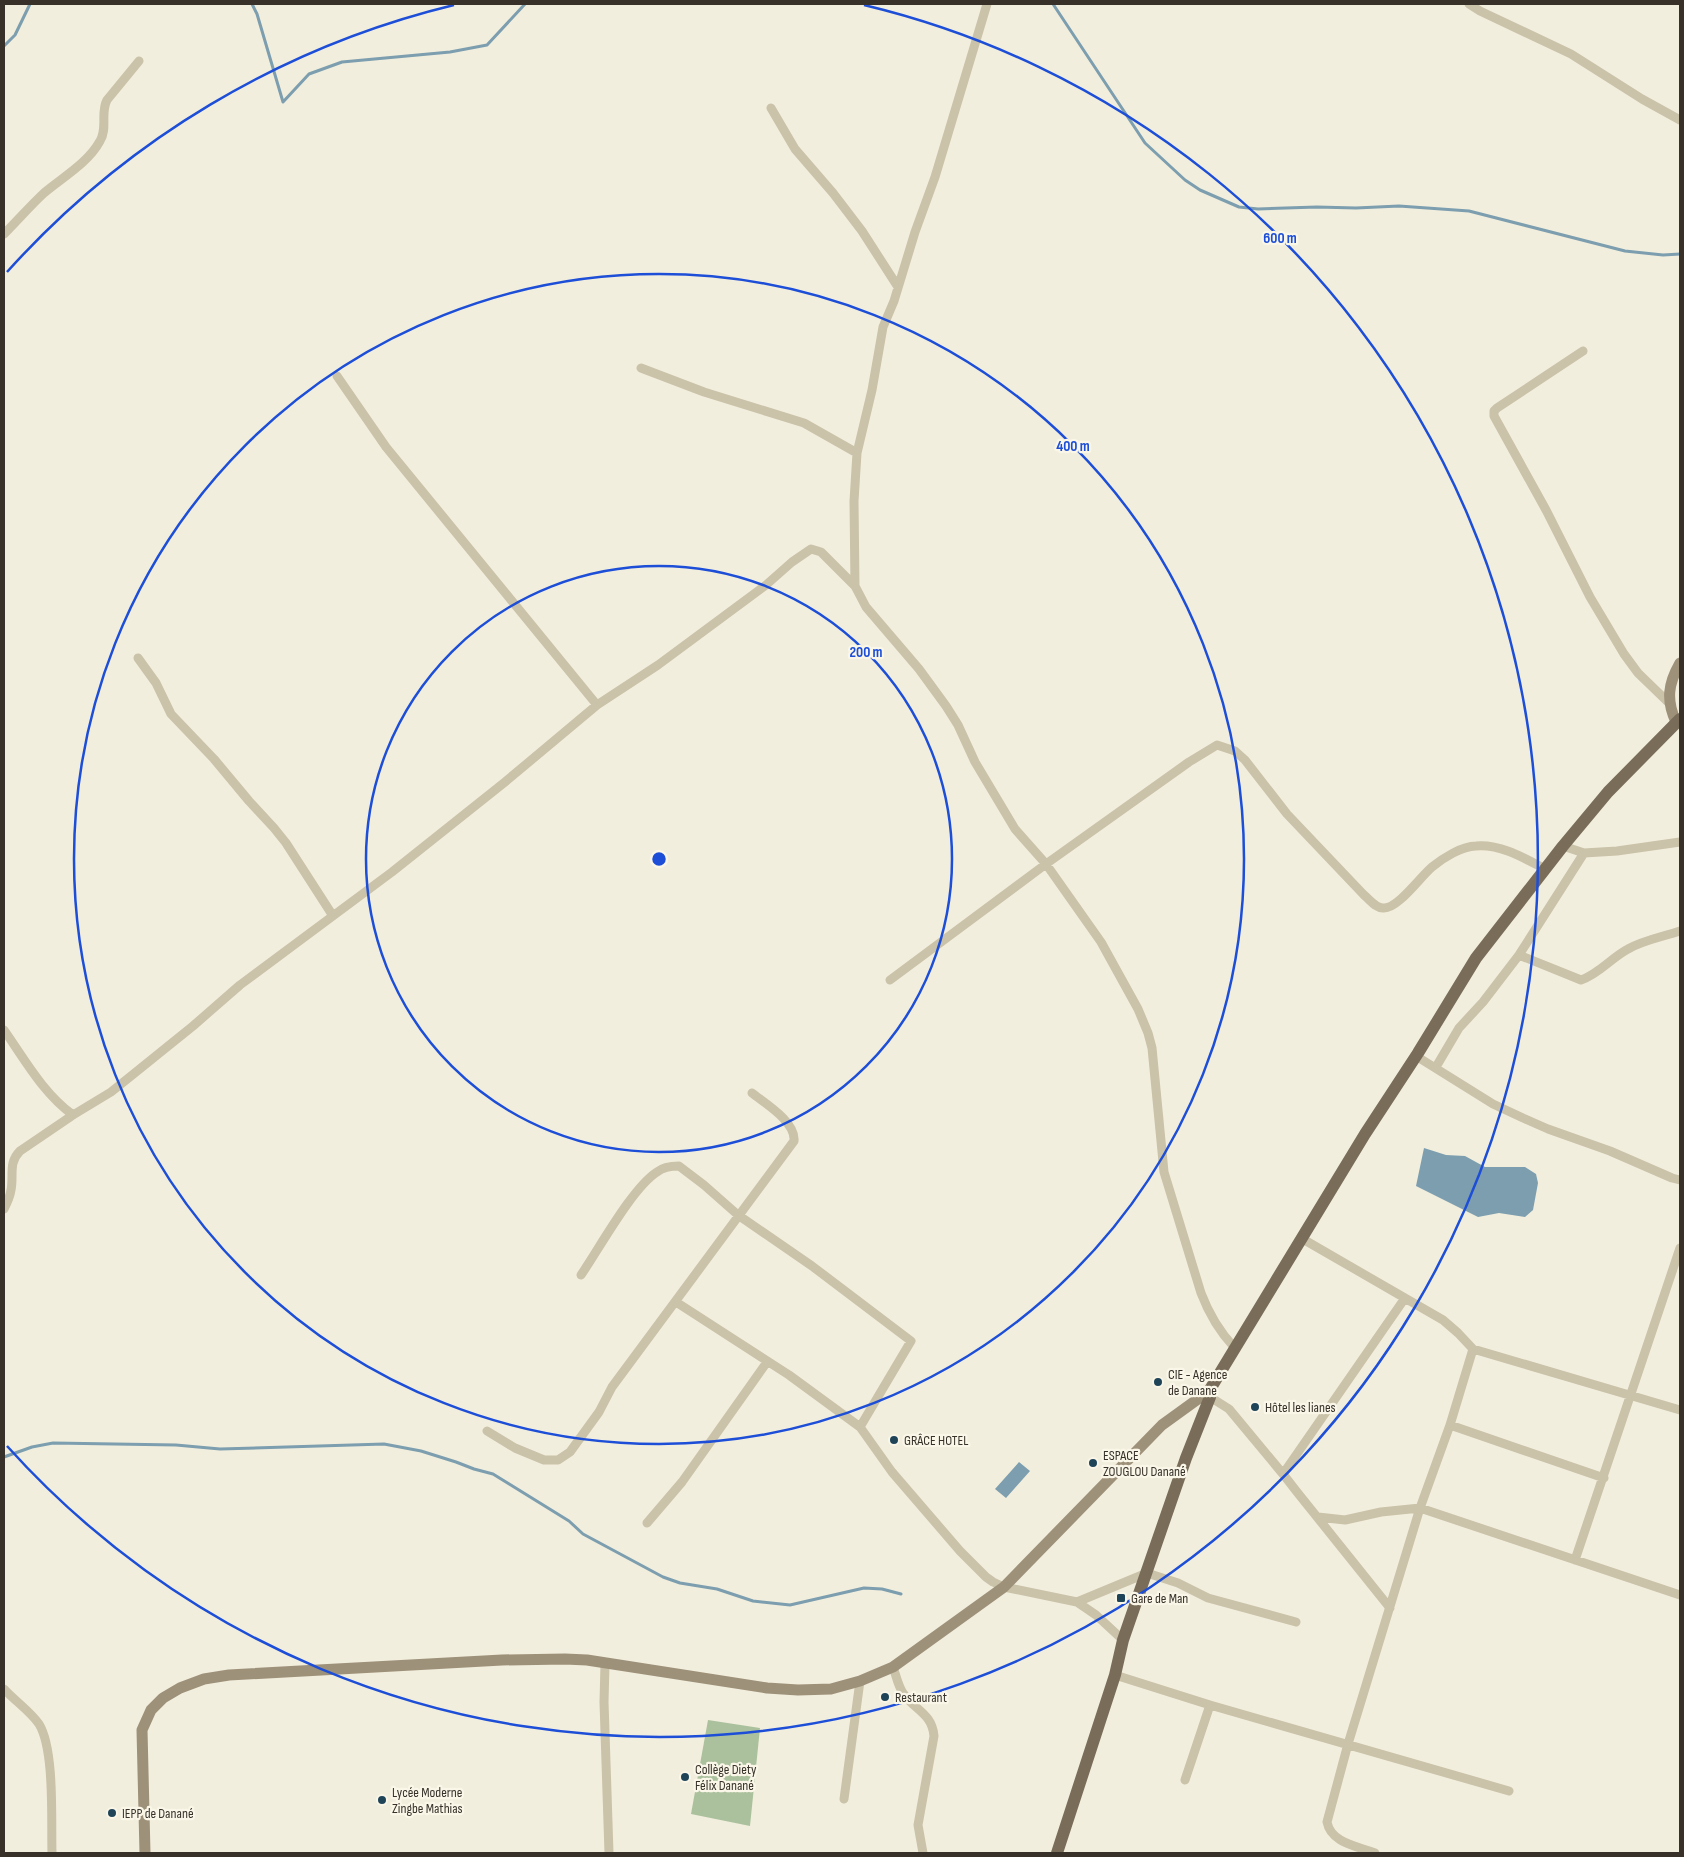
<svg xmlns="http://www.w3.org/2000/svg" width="1684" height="1857" viewBox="0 0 1684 1857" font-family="'Sofia Sans Condensed',sans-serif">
  <rect width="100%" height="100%" fill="#f2eedd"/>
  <path fill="#abc19d" d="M708,1720l52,8 -10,98 -59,-12z"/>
  <path fill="#7c9eaf" d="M1424,1148l22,7 19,1 20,11h40l11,7 2,9 -5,27 -8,7 -26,-4 -21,4 -62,-31z
    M1019,1462l11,9 -24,27 -11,-9z"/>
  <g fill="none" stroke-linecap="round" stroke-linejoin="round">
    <path stroke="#7c9eaf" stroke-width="3" d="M252,4l5,10 26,88 26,-28 33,-12 108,-10 37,-7 38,-41
      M1053,4l92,139 40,37 15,10 39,17 19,2 59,-2 39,1 43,-2 70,5 156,40 38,4 17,-1
      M4,46l11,-11 15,-31
      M4,1457l28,-10 21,-4 123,2 44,4 164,-5 37,7 35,11 18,7 19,5 76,47 14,13 80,43 17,6 37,6 36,12 37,4 74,-17 18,1 19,5"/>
    <path stroke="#cac2a9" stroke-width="9" d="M987,4l-52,173 -20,55 -21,69 -11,26 -11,63 -15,63 -3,48 1,85 11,21 53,62 27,37 12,19 17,37 40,67 31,35 55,78 37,67 10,24 4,15 12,124 37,121c8,21 17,37 33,54
      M1469,4l11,7 91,43 71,45 38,21
      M771,108l24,41 38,44 29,38 36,56
      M4,234c13,-13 26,-28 40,-41 19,-16 44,-30 56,-52 8,-13 0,-28 7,-41l32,-39
      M1583,351l-86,57 -3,3v5l52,94 44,87 34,57 14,19 31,30
      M641,368l63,24 100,31 53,30
      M337,376l49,71 211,258
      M138,658l18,25 15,31 43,45 35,42 25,27 12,15 47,73
      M1563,846l21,7 33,-2 63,-9
      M1519,955l62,25c18,-6 30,-22 47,-31 16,-9 34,-12 52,-18
      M890,980l156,-116 143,-102 28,-17 18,6 10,9 42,54 77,81c6,5 12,13 19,13 14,2 38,-32 49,-41 11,-9 30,-21 44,-21 25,-2 48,12 69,23
      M4,1030c21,30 39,63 69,85
      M1416,1056l77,48 30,14 25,11 62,22 62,27 8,2
      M1436,1067l23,-39 24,-26 36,-47 65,-102
      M4,1209c3,-6 6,-12 7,-19 3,-15 -3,-27 9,-39l53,-36 38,-23 20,-16 62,-50 47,-41 152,-113 113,-90 92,-77 61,-40 108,-80 26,-23 19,-13 10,3 34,34
      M1301,1238l142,82 15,13 15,16 -23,76 -30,83 -72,236 -21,78c4,21 30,24 48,31
      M581,1275c18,-26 51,-87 76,-103 6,-5 14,-6 22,-6l25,19 34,30 74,51 99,75 -51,86 32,45 68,79 26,26 7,5 11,5 73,15 19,13 27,25
      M676,1302l113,73 71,52
      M1473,1349l207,61
      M1210,1397l19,12 54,65 14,18 93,116
      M1450,1425l154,53
      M487,1431l28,17 29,12h14l12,-8 29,-40 13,-25 182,-246c2,-19 -28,-37 -42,-48
      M1283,1474l122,-176
      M1318,1517l27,3 36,-8 39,-4 260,87
      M647,1523l35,-41 85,-120
      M1575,1560l105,-312
      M1077,1602l70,-29 31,10 30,15 88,24
      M605,1664l-1,38 5,151
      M893,1667c3,8 5,19 10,26 11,17 29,20 31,43l-16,89 5,28
      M1115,1675l95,30 299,86
      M4,1689c11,12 26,22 35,35 16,26 12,98 13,129
      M1185,1780l25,-75
      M844,1799l16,-118"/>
    <path stroke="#9e917a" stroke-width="11" d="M1676,722c-10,-22 -8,-38 4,-59
      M145,1853l-3,-123 9,-20 12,-12 17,-10 24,-9 25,-4 273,-15 63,-1 22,1 180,28 31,2 33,-1 29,-8 33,-14 111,-80 158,-162 47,-34"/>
    <path stroke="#796d5a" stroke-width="12" d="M1057,1853l58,-178 8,-35 63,-182 24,-61 -1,-6 156,-257 53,-81 58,-95 87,-112 45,-54 72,-73"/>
  </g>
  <g fill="none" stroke="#1d4ed8" stroke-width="2.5">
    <circle cx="659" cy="859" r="293"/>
    <circle cx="659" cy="859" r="585"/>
    <path d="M7 272A878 878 0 0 1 454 5M864 5A878 878 0 1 1 7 1446"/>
  </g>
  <g fill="#1f4458" stroke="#faf7e9" stroke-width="2">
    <circle cx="1158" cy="1382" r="5"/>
    <circle cx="1255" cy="1407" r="5"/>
    <circle cx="894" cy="1440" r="5"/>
    <circle cx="1093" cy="1463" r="5"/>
    <rect x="1116" y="1593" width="10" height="10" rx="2.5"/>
    <circle cx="885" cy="1697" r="5"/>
    <circle cx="685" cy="1777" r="5"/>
    <circle cx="382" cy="1800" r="5"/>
    <circle cx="112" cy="1813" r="5"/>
  </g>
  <g text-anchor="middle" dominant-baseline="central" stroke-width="4.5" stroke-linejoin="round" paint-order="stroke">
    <g font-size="14" fill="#373129" stroke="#faf7e9" text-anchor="start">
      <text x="1168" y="1374">CIE - Agence<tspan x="1168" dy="16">de Danane</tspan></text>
      <text x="1265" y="1407">Hôtel les lianes</text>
      <text x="904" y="1440">GRÂCE HOTEL</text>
      <text x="1103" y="1455">ESPACE<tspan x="1103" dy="16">ZOUGLOU Danané</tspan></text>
      <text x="1131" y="1598">Gare de Man</text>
      <text x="895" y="1697">Restaurant</text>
      <text x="695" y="1769">Collège Diety<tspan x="695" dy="16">Félix Danané</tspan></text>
      <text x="392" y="1792">Lycée Moderne<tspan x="392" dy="16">Zingbe Mathias</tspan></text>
      <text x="122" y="1813">IEPP de Danané</text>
    </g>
  </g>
  <circle cx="659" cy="859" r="8" fill="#1d4ed8" stroke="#faf7e9" stroke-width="2.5"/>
  <g font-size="15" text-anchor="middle" font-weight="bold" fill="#1d4ed8" stroke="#faf7e9" stroke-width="4.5" stroke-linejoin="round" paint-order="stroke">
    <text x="1280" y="243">600 m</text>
    <text x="1073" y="451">400 m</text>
    <text x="866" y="657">200 m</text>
  </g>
  <rect width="1684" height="1857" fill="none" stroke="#373129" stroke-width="10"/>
</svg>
